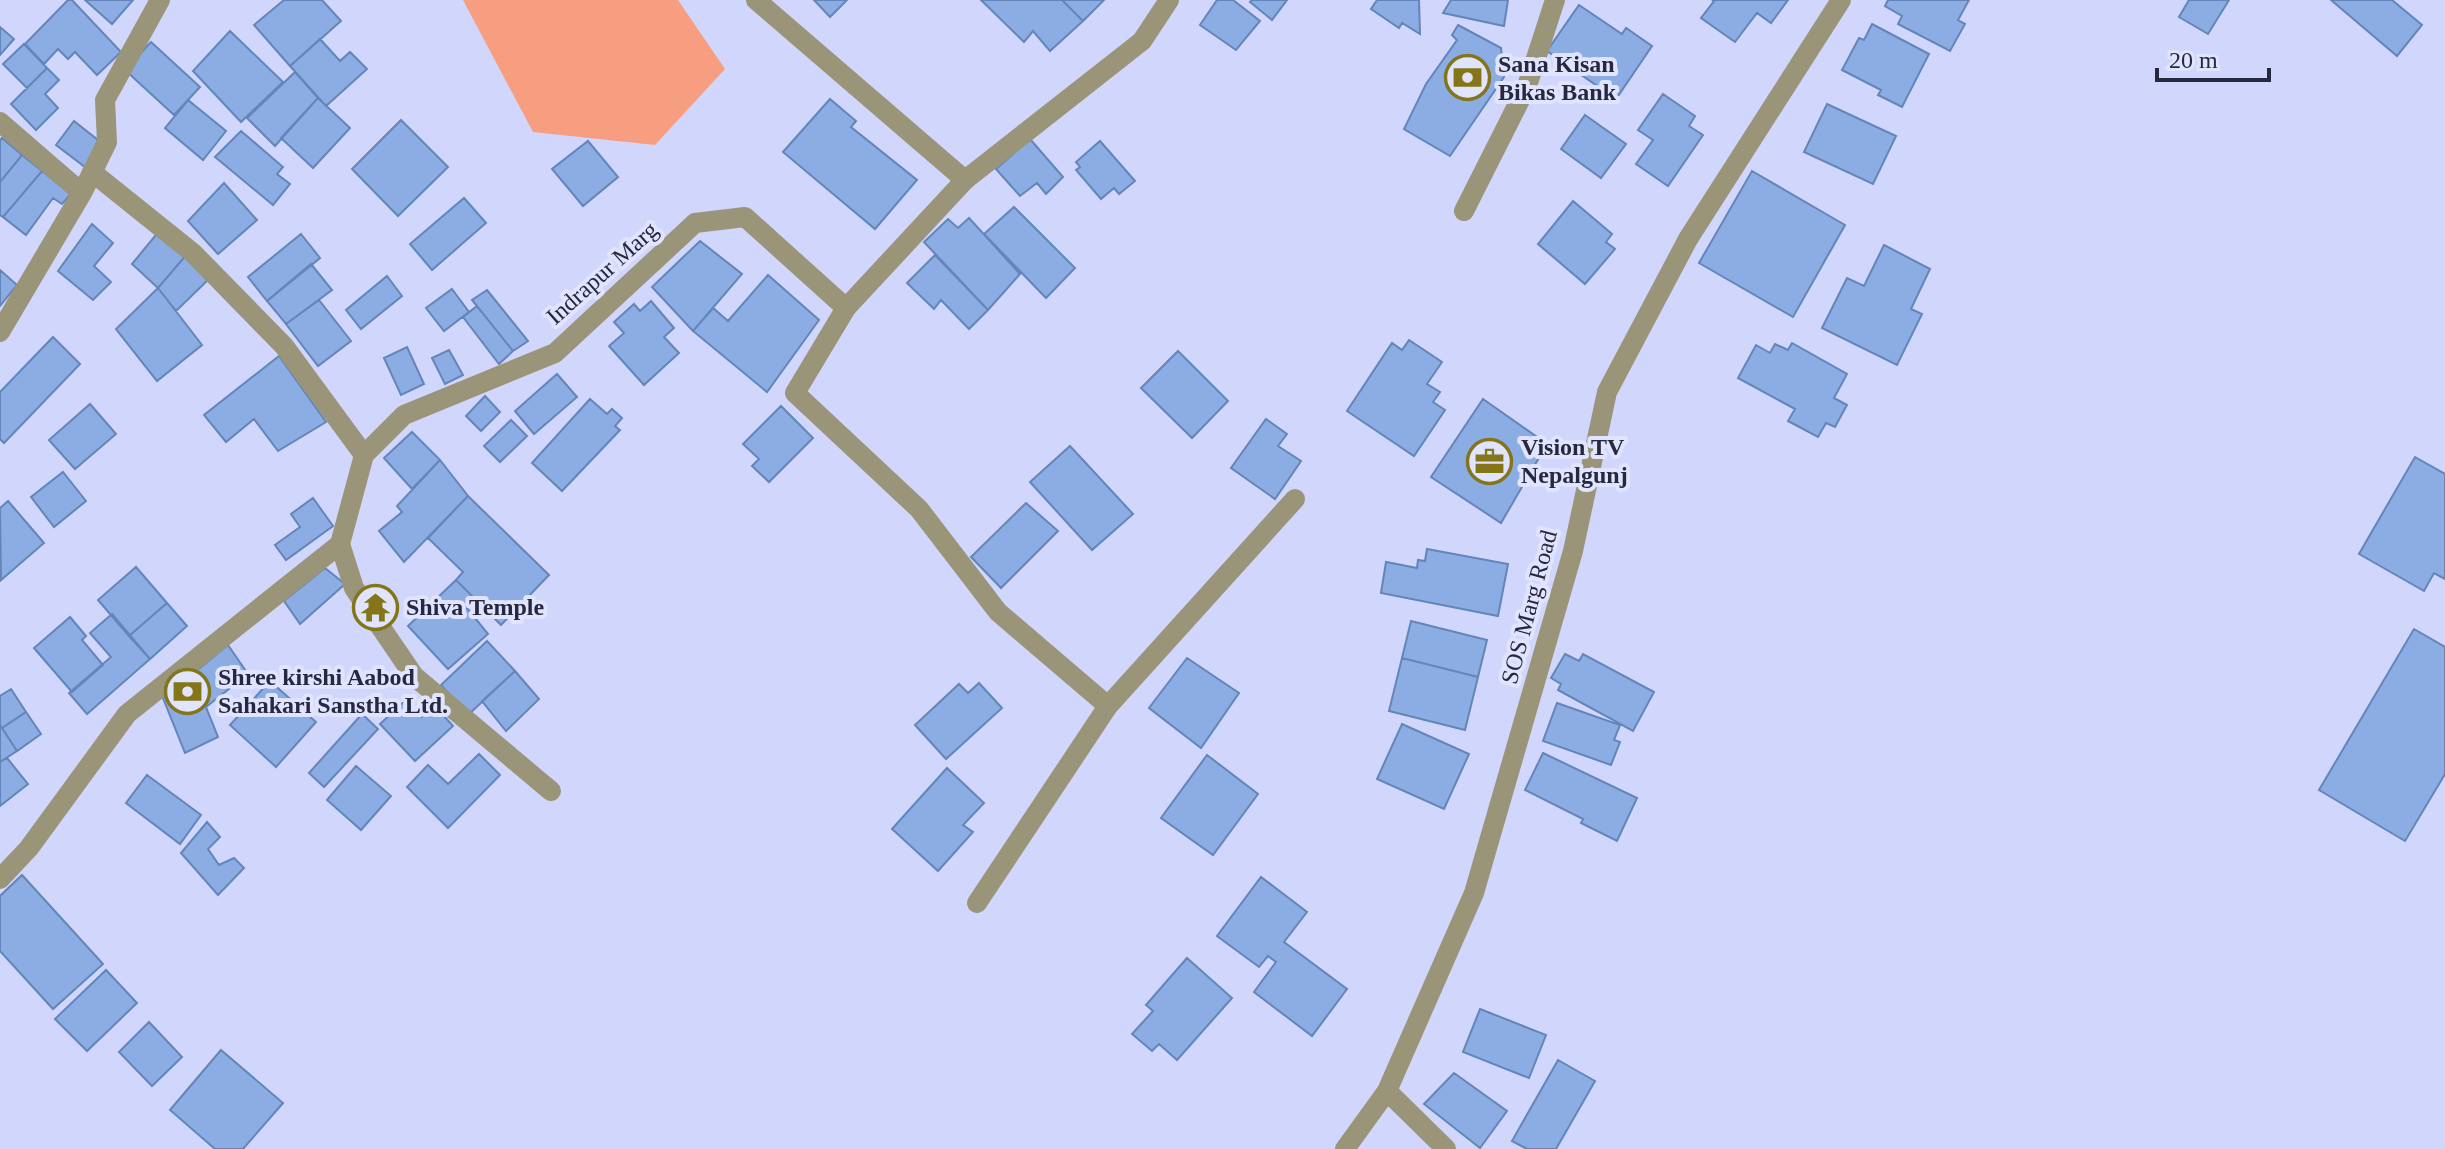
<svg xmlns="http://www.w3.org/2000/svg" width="2445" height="1149" viewBox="0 0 2445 1149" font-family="Georgia,serif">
  <rect width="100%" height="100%" fill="#d1d6fc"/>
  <path fill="#f79e81" d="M463,0h215l47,69 -70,76 -122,-13z"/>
  <path fill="#8bade4" stroke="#6485b9" stroke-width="2" d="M68,0h4l49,52 -24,23 -22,-23 -7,7 -10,-10 -14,15 -19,-20z
    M85,0h48l-21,24z
    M284,0h38l19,21 -51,45 -36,-41z
    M814,0h33l-17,17z
    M981,0h81l21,21 -33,30 -17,-20 -9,11z
    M1062,0h42l-21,21z
    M1217,0h16l27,21 -24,29 -36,-25z
    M1252,0h35l-15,20 -22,-18z
    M1377,0h42l1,34 -18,-11 -3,5 -28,-19z
    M1451,0h57l-4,26 -61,-13z
    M1712,0h76l-17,23 -14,-10 -22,29 -34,-24 13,-17z
    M1888,0h81l-11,20 7,4 -15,27 -52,-27 4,-8 -17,-10z
    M2189,0h40l-21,34 -29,-17z
    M2331,0h61l30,25 -25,31z
    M1579,5l43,29 4,-6 26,18 -36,53 -69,-48z
    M1872,24l57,30 -27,53 -24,-12 3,-5 -39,-20 17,-32 5,2z
    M1458,25l43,23 3,29 -54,79 -46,-27 22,-45 31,-44 -5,-5z
    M0,27l14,12 -14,16z
    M230,31l53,51 -42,40 -48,-51z
    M320,39l20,22 10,-9 17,17 -41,37 -36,-40z
    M151,42l49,45 -26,28 -49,-45z
    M24,44l23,24 -20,20 -24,-24z
    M47,68l12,12 -14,14 13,14 -22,22 -25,-26z
    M295,72l23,26 -43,48 -28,-28z
    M1663,94l32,22 -6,10 14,9 -35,51 -32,-22 17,-24 -15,-10z
    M318,98l32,30 -37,40 -32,-30z
    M830,99l26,22 -5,6 66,53 -42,49 -92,-77z
    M188,100l38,31 -23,29 -38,-32z
    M1827,104l69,32 -23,48 -69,-32z
    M1585,115l41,29 -25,34 -40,-29z
    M401,120l47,47 -50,49 -46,-47z
    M74,121l29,23 -18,23 -29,-22z
    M241,131l42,36 -6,7 13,10 -17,21 -58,-48z
    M2,138l20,17 -22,27v-42z
    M1030,139l33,38 -17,17 -9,-11 -17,13 -24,-27z
    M588,141l30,36 -35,29 -31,-37z
    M1100,141l35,40 -16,13 -5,-6 -13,11 -25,-29 4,-3 -4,-5z
    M22,155l20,16 -39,46 -3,-2v-33z
    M42,171l29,23 -9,10 -9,-6 -27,37 -23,-18z
    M1752,171l93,54 -52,92 -94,-54z
    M224,183l33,37 -39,34 -30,-33z
    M464,198l22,25 -54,47 -22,-26z
    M1573,201l39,33 -6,8 9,7 -30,35 -47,-40z
    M1014,207l61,61 -29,30 -62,-64z
    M969,218l51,56 -32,36 -64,-68 24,-23 10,9z
    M92,224l21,19 -19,23 17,16 -18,18 -35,-29z
    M160,230l27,24 -29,34 -26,-24z
    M301,234l19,24 -53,43 -19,-24z
    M700,241l42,33 -49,57 -41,-44z
    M1884,245l46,24 -19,40 11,5 -25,51 -75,-37 25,-50 17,8z
    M187,254l23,24 -34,33 -18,-23z
    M935,255l53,55 -19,19 -28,-29 -7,9 -27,-26z
    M311,264l21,26 -46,34 -19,-23z
    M0,270l17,15 -17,21z
    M768,275l51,45 -52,72 -74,-61 20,-23 15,13z
    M387,276l15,20 -41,33 -15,-19z
    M158,288l44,57 -45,36 -41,-52z
    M452,289l17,23 -25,19 -18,-23z
    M487,290l41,51 -15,10 -41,-51z
    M319,300l32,41 -33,25 -32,-42z
    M651,301l23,27 -10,9 15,16 -35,32 -35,-39 15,-13 -10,-11 20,-18 6,7z
    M477,306l36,45 -14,13 -36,-47z
    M53,337l27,27 -76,79 -4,-4v-47z
    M1409,340l33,22 -15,22 13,8 -7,10 12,8 -31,46 -67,-45 45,-68 10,7z
    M1792,343l55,31 -13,24 13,7 -12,22 -9,-4 -8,14 -30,-16 7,-12 -57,-31 18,-33 14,8 5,-9 13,6z
    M407,347l17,37 -23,11 -17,-37z
    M449,350l14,25 -18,9 -13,-26z
    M1178,351l50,50 -36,37 -51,-50z
    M279,356l47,66 -48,29 -24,-32 -28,23 -22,-27z
    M557,374l20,23 -43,37 -19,-23z
    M485,396l15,16 -19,19 -15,-15z
    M590,399l17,15 5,-5 10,9 -7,8 5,4 -58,61 -30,-28z
    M1483,399l64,45 -46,79 -70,-46z
    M90,404l26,30 -41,35 -26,-29z
    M781,406l32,32 -44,44 -17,-16 7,-7 -16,-15z
    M1266,419l21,15 -9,12 23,15 -26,38 -44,-31z
    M511,420l16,16 -27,26 -16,-16z
    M412,432l28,28 -28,29 -28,-31z
    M1070,446l63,68 -41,36 -62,-68z
    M2415,457l30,17v105l-11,-6 -10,18 -65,-37z
    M440,460l28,36 -64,66 -25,-31 23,-19 -5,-6z
    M63,472l23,29 -32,26 -23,-30z
    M468,496l81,79 -48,50 -45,-45 7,-8 -35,-34z
    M313,498l20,28 -47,34 -11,-15 25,-18 -9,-13z
    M8,501l36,42 -43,37 -1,-72z
    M1026,503l32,28 -57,57 -30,-31z
    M1427,549l81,15 -10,52 -117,-23 5,-31 31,6 1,-8 7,1z
    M136,567l31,36 -38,33 -31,-36z
    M325,568l20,16 -45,40 -16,-23z
    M456,580l17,17 -7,10 22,27 -40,35 -40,-43z
    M167,603l20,23 -37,33 -21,-23z
    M112,614l38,45 -63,55 -18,-21 42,-36 -21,-24z
    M70,617l16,19 -4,4 21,25 -31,27 -38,-44z
    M1411,621l76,19 -9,37 -76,-19z
    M2414,629l31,18v127l-40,67 -86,-51z
    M487,641l28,30 -47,44 -27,-30z
    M228,645l20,29 -42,33 12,30 -33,16 -22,-55z
    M1565,654l14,7 4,-7 71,38 -21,39 -75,-41 3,-6 -10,-6z
    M1187,658l52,35 -38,55 -52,-40z
    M1402,658l76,19 -13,53 -76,-19z
    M515,671l24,28 -33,32 -24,-30z
    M270,681l46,41 -40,45 -46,-42z
    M979,683l23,25 -56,51 -31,-34 44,-41 9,9z
    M11,689l15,23 -24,16 -2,-3v-29z
    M406,700l16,17 12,-12 19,21 -38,35 -35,-37z
    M1557,703l63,22 -6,15 6,2 -9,23 -68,-24z
    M26,712l15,22 -24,17 -15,-23z
    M362,714l16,15 -54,58 -15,-14z
    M1402,724l67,30 -25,55 -67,-30z
    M0,725l17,26 -17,11z
    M1543,753l94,45 -20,43 -36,-18 2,-4 -58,-29z
    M479,754l21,21 -52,53 -41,-41 21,-22 20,19z
    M1207,755l51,39 -45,61 -52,-37z
    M7,758l21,26 -28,22v-44z
    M356,766l35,30 -30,34 -34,-30z
    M947,768l37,35 -21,22 10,7 -35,39 -46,-42z
    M147,775l54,40 -21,29 -54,-41z
    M207,822l13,15 -12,12 11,16 15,-7 10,10 -26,27 -37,-42z
    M22,875l81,89 -50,45 -53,-58v-55z
    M1261,877l46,35 -23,30 63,47 -35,47 -58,-44 22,-30 -8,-6 -9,11 -42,-31z
    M1187,958l45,40 -55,62 -18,-16 -7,7 -20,-17 21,-23 -7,-6z
    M106,970l31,33 -50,48 -32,-32z
    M1480,1009l66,26 -17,43 -66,-26z
    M149,1022l33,35 -30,29 -33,-34z
    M221,1050l62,53 -40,46h-28l-45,-39z
    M1558,1060l37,21 -39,68h-29l-15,-8z
    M1454,1073l53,38 -27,37 -56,-44z"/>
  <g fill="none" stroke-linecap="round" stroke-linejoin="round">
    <path stroke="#9a9579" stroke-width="20" d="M756,0l209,180
      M0,122l82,71
      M92,172l101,81 91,93 80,109
      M1464,211l63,-125 28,-86
      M846,308l-51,85 124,116 79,103 110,94 187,-207
      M0,332l82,-139 25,-51 -2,-42 55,-100
      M340,544l14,44 60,88 137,115
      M977,903l131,-197
      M1345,1149l42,-58
      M1446,1149l-59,-58 87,-198 99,-342 34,-159 81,-153 153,-239"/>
    <path stroke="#9a9579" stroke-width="20" d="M0,879l29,-31 98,-134 213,-170 24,-89 40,-40 151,-62 140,-130 50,-6 101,91 119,-128 177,-139 27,-41"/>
  </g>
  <defs>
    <symbol id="bank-ring" viewBox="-11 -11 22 22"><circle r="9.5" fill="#e1e4fe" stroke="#847518" stroke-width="1.5"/><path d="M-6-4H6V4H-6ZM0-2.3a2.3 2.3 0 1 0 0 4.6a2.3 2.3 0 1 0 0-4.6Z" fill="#847518"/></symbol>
    <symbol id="office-ring" viewBox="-11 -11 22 22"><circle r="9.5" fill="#e1e4fe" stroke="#847518" stroke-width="1.5"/><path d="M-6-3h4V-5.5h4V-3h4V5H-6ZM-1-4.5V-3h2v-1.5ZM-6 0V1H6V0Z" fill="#847518"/></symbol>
    <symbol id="temple-ring" viewBox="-11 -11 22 22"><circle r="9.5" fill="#e1e4fe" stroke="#847518" stroke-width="1.5"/><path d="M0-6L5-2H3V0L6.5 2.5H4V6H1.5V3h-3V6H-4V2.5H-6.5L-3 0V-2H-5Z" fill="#847518"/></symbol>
  </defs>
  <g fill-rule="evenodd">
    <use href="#bank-ring" x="1442" y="52" width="51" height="51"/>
    <use href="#office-ring" x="1464" y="436" width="51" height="51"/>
    <use href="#temple-ring" x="350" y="582" width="51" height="51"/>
    <use href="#bank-ring" x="162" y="666" width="51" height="51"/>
  </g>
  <g text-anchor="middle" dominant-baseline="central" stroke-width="8" stroke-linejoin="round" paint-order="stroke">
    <g font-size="24" font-weight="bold" fill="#262840" stroke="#e1e4fe" text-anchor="start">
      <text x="1498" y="64">Sana Kisan<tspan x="1498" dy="28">Bikas Bank</tspan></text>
      <text x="1521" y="447">Vision TV<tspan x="1521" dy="28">Nepalgunj</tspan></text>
      <text x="406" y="607">Shiva Temple</text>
      <text x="218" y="677">Shree kirshi Aabod<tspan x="218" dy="28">Sahakari Sanstha Ltd.</tspan></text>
    </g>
    <g font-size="24" fill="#262840" stroke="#e1e4fe">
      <text transform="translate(602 273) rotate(-42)">Indrapur Marg</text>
      <text transform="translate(1529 607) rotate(-75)">SOS Marg Road</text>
    </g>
  </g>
  <path d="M2157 68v12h112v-12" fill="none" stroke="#262840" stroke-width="4"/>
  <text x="2169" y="68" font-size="24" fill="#262840" stroke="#e1e4fe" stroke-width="6" paint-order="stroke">20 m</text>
</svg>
